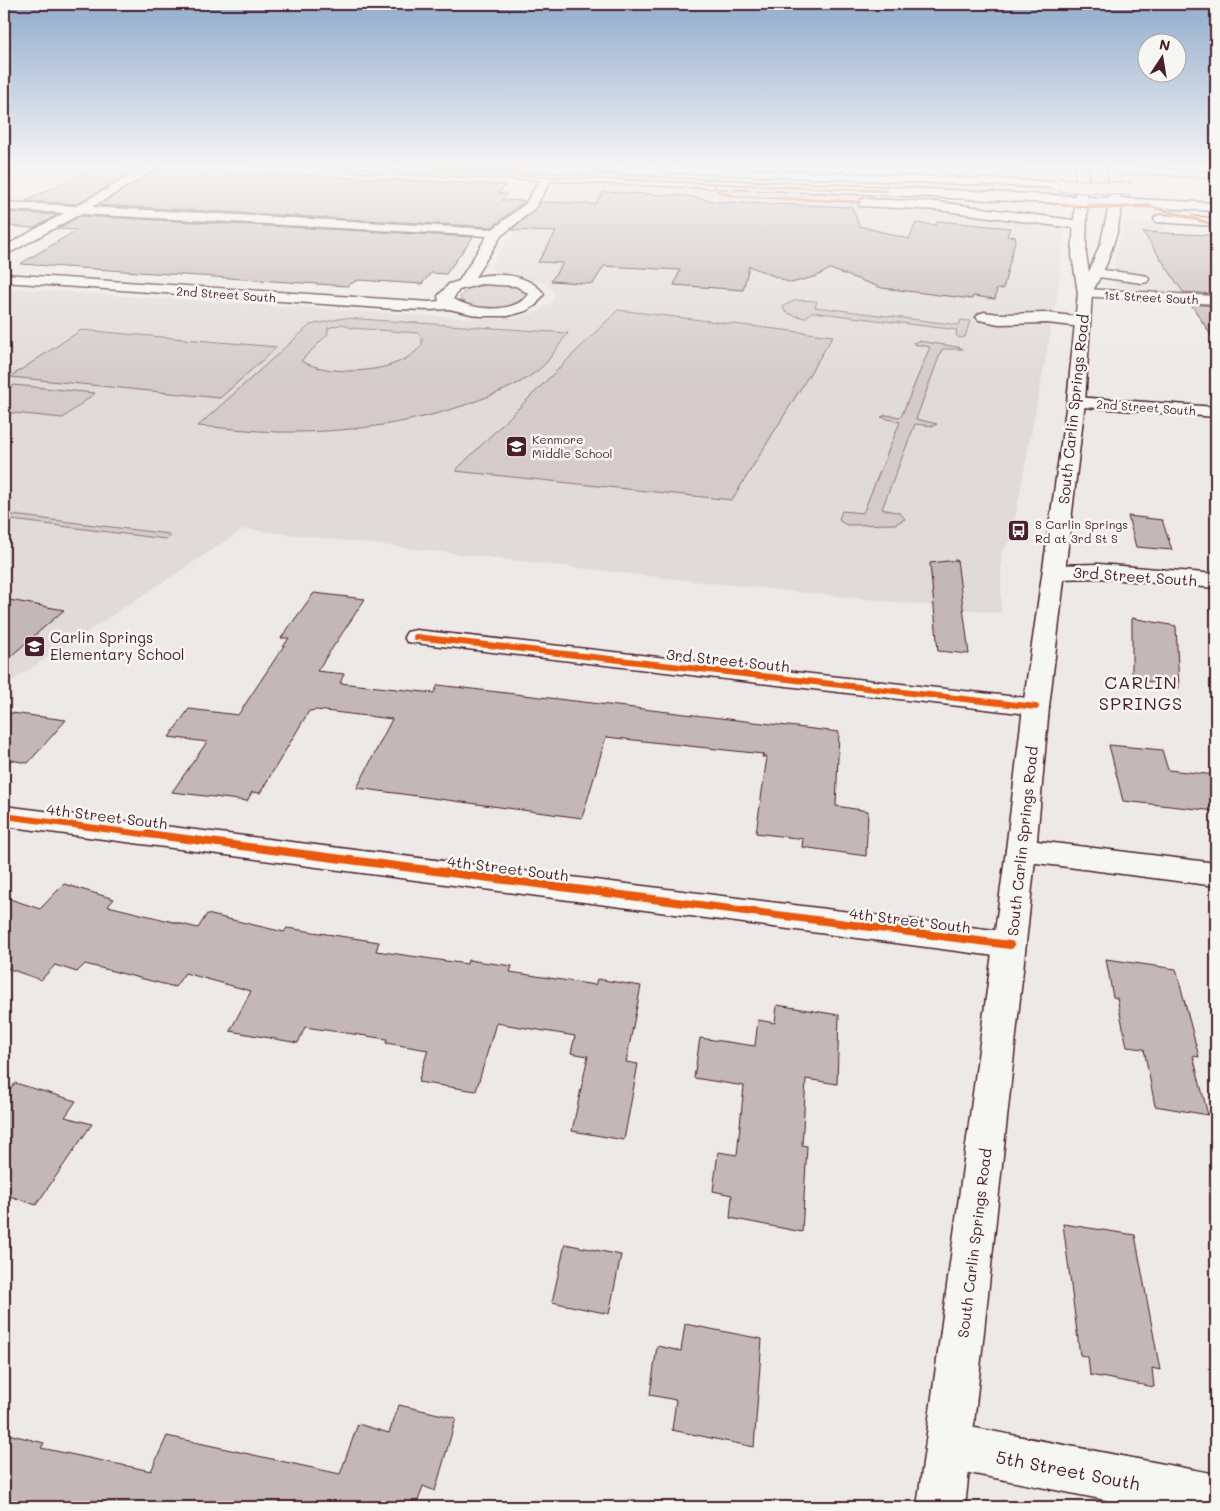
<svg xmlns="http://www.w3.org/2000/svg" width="1220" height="1511" viewBox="0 0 1220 1511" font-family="Mali,sans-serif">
  <rect width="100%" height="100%" fill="#ece9e6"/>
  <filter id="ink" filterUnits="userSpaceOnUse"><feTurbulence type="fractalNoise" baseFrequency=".02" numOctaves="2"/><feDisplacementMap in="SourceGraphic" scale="10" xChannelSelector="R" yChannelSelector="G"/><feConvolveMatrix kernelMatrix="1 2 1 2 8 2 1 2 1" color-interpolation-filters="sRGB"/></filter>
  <g filter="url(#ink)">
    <path fill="#e0dad8" d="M558,181l149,8 158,6 200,24 -7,74 -47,246 -10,13v61l-308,-32 -449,-52 -240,157v-398l461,30 28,1 25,-2 21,-6 13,-9 2,-9 -8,-9 -20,-6 -20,-3 -12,-4 -4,-5 18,-26 31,-25z
      M1126,222l37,1 20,33 33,1v37l-88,-5 -15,-4 3,-33z"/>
    <path fill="#d4cbca" stroke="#8f757a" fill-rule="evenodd" d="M490,285c12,0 32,-2 38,11 -15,16 -47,17 -66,5l-2,-4c6,-10 19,-11 30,-12z
      M796,300l20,1 1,1 -2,5 144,18 2,-5 9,1 -5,16 -5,1 -4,-3 1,-5 -145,-18 -7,6 -13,-3 -8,-4 -1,-5z
      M618,310l215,26 -101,164 -277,-29z
      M344,318l30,2 194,13c-8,10 -15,22 -23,31 -17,17 -44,28 -66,36 -64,24 -133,33 -201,32 -27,-1 -53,-4 -80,-6l112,-101zM343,324l8,4 67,5 4,6v6c-23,30 -91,32 -121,16l27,-27v-6z
      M81,330l196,17 -57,51 -210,-21z
      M918,341l40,6 5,2h-21l-26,70 21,5 -4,2 -18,-2 -33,85 18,4 5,6 -10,5 -48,1 -6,-3 -2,-3 3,-8 21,2 37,-91 -19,-5 5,-2 15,2 29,-70 -16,-3 -1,-1z
      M14,385l81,8 -32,25 -59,-6v-20z
      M4,514l165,20 2,2 -6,3 -161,-20z"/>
    <path fill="#c4b7b7" stroke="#4a1f2b" d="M92,168h49l-65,36 -50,-3z
      M160,168l346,17 -8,8 9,1 -5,6 23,1 -33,26 -394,-22z
      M603,192l83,4 33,6 133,5 7,19 50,13 7,-16 20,2 2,-4 72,7 -3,8 9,1 -13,52h-6l-2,10 -22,-3 -1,3 -90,-11 -52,-19 -13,7 -26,7 -42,-17 -6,24 -69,-5 6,-15 -76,-4 -11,18 -42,-3 12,-18 -25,-1 18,-30 -45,-2 24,-20 6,-8 54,2z
      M5,212l52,3 -23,13 -30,-2v-13z
      M80,216l393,21 -27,37 -15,-1 -9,11 -64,-4 -11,6 -327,-22 57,-34 -20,-1z
      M1143,232l66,3 7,11v48l-33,-2z
      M1191,304l25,2v37z
      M1128,516l34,4 10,30 -36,-3z
      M957,560l12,94 -31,-3 -8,-88z
      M314,593l51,6 -48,72 27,3 -4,9 94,10 4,-8 401,47 -3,74 32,5 -2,45 -64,-9 1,-8 -47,-6 11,-76h-5l1,-3 -157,-17 -24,81 -225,-30 35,-69 -75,-9 -8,1 -49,82 -8,-1 -5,9 -75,-9 35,-50 -38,-5 20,-28 49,6 51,-77h-8z
      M4,599l60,11 -60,52z
      M1132,618l44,8 3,62 -47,-10z
      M4,712l62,8 -38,43 -24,-4z
      M1109,745l53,5 6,20 48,5v36l-93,-10z
      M64,884l50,15 -6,7 90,22 9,-14 77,18 3,-4 92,14 -3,9 91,13 1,-4 44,6 -2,6 85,13 2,-6 44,7 -15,76 12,2 -14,76 -52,-9 16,-75 -17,-3 4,-17 -79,-13 -20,68 -58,-9 10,-32 -42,-7 1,-4 -82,-12 -7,16 -68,-12 21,-40 -66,-18 -10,14 -90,-23 -8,8 -22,-7 -14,15 -37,-13v-70l36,12z
      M1106,959l70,10 23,88 -6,-1 15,59 -53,-9 -11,-57 -17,-2 -10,-49 -4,-1z
      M777,1005l62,10 -2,69 -31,-5 -4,66 5,1 -5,86 -72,-14 2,-23 -19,-4 5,-39 19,3 7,-69 -50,-8 6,-40 55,8 3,-26 17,3z
      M15,1083l61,18 -11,16 27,7 -56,81 -32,-11v-96z
      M1063,1224l72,11 25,135 -8,-2 2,19 -64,-12 -2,-18 -8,-2z
      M565,1244l56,11 -12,59 -57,-12z
      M685,1324l77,15 -8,108 -82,-17 4,-30 -26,-5 7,-49 24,5z
      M399,1405l57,13 -21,73 -12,-5 -7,21h-412v-74l40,10 -3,5 110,23 16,-35 173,38 18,-50 31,9z"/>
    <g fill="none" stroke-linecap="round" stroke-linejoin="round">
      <defs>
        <path id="minor" d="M144,168h14l-66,39 401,22 32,-25 15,-24 -193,-9 -5,-3h72l473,19 6,4 -6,4 -336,-14 -17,28 -33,27 -26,41c22,-5 55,-3 69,17l-8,11 -10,6 -18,5h-28l-31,-7 -19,1 -34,-1 -392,-27v-8l426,28 9,-1 -1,-5 11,-12 10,-3 28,-45 -407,-22 -76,42v-9l60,-34 -60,-3v-8l72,4zM481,284l35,2 13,8c-16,21 -55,16 -76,5l6,-9z
          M864,199l74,3 142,19 6,4 -6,4 -142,-19 -78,-4 -2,-3 2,-3z
          M1160,215l56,3v8l-60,-4 -2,-3 2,-3z
          M1096,269l46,6 5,1 2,3 -2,3 -5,1 -51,-7 -2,-3 2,-3z
          M1085,289l131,7v8l-136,-8 -2,-3 2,-3z
          M984,312l15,2 48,-1 35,4 5,2 3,3 -3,3 -5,2 -35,-4 -48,1 -20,-4 -3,-3 3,-3z
          M1076,397l140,10v10l-146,-11 -3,-4 3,-4z
          M1099,564l117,10v14l-117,-10 -44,1 -8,-2 -3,-5 3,-5 8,-2z
          M416,630l620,69 9,2 4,6 -4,6 -9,2 -629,-73 -3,-5 3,-5z
          M4,806l1006,126 12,4 4,9 -4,9 -12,4 -1006,-132z
          M1021,839l195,24v23l-195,-25 -11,-3 -4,-8 4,-8z
          M949,1423l267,51v33h-75l-192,-38 -17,-6 -6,-17 6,-17z"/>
        <path id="major" d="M1076,168h12l-1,29 22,1v-30h11l1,42 -4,22 -10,31 -15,30 -7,109 -36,305 -13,143 -71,657h-48l89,-657 17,-143 44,-305 11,-109 -6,-38 3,-51 -188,-9 -6,-4 6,-4 188,9zM1087,204l22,1 -8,37 -12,30 -3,-17z"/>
        <path id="highway" d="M593,168h126l340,14 6,3 -6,3 -392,-16 -1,3 -4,1 -64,-5z
          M1103,168h53l60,4v6l-108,-7z
          M1114,198l102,5v8l-106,-6 -2,-3 2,-3z"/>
      </defs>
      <use href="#minor" stroke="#4a1f2b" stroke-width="3"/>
      <use href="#major" stroke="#4a1f2b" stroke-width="3"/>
      <use href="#highway" stroke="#4a1f2b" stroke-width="3"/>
      <use href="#minor" fill="#f6f6f2" fill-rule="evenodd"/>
      <use href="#major" fill="#f6f6f2" fill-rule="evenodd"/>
      <use href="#highway" fill="#f6f6f2" fill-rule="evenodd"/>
      <defs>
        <path id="highway-bridge" d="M1059,185l73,4"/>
      </defs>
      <use href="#highway-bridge" stroke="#4a1f2b" stroke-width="14" stroke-linecap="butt"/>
      <use href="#highway-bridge" stroke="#f6f6f2" stroke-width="12"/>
      <defs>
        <path id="cycleway-far2" d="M347,168l540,23
          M1152,168l64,3
          M715,187l5,5 14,4 126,6
          M1061,205l42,3 46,-2 67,19"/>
        <path id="cycleway-far1" d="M416,637l620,70
          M4,816l154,20"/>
        <path id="cycleway" d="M148,834l862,111"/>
      </defs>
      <use href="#cycleway-far2" stroke="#f6f6f2" stroke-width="4.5"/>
      <use href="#cycleway-far1" stroke="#f6f6f2" stroke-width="9"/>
      <use href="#cycleway" stroke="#f6f6f2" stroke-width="11"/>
      <use href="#cycleway-far2" stroke="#e8590c" stroke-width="3"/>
      <use href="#cycleway-far1" stroke="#e8590c" stroke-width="6"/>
      <use href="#cycleway" stroke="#e8590c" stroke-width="8"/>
    </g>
  </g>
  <linearGradient id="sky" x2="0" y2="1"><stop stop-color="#92adcc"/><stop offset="0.44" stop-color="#f6f5f4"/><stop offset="1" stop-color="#f6f5f4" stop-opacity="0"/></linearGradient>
  <rect width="1220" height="379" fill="url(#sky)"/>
  <defs>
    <symbol id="school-square" viewBox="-11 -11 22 22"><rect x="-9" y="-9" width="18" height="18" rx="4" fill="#4a1f2b" stroke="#f6f6f2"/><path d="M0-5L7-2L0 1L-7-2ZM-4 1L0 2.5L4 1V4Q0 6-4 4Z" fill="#fff"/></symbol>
    <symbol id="bus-square" viewBox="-11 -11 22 22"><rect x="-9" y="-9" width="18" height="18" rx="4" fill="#4a1f2b" stroke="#f6f6f2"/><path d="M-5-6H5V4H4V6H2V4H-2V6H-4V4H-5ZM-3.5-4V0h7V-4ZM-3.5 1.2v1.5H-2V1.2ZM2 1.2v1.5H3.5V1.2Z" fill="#fff"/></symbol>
  </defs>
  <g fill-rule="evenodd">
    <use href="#school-square" x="504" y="434" width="25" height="25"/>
    <use href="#bus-square" x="1006" y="518" width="25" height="25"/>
    <use href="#school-square" x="22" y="634" width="25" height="25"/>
  </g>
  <g text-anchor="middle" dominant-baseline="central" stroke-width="5" stroke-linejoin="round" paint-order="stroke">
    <g font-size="12" fill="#4a1f2b" stroke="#f6f6f2">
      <text transform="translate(226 294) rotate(4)">2nd Street South</text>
      <text transform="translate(1151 297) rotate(3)">1st Street South</text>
      <text transform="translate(1146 407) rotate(4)">2nd Street South</text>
    </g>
    <g font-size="12" fill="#4a1f2b" stroke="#f6f6f2" text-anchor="start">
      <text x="532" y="439">Kenmore<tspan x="532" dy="14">Middle School</tspan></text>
      <text x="1035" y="524">S Carlin Springs<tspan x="1035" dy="14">Rd at 3rd St S</tspan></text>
    </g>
    <g font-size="15" fill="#4a1f2b" stroke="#f6f6f2">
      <text transform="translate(1073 409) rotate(-84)">South Carlin Springs Road</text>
      <text transform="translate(1135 576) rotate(4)">3rd Street South</text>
      <text transform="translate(728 660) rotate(6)">3rd Street South</text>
      <text transform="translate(107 816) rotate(7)">4th Street South</text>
      <text transform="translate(1022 841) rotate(-84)">South Carlin Springs Road</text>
      <text transform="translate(508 868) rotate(7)">4th Street South</text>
      <text transform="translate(910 920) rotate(7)">4th Street South</text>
      <text transform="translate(974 1243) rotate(-83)">South Carlin Springs Road</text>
    </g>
    <g font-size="15" fill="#4a1f2b" stroke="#f6f6f2" text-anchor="start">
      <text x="50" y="637">Carlin Springs<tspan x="50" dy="17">Elementary School</tspan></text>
    </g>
    <g font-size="18" letter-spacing="1" fill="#4a1f2b" stroke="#f6f6f2">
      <text x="1141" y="682">CARLIN<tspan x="1141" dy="21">SPRINGS</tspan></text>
    </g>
    <g font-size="18" fill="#4a1f2b" stroke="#f6f6f2">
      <text transform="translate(1068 1470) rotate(11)">5th Street South</text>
    </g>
  </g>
  <rect width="1220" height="1511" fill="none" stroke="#f6f6f2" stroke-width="20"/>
  <rect x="10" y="10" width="1200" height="1491" fill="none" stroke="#4a1f2b" stroke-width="2" filter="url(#ink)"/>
  <g transform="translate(1162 58) rotate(12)"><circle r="24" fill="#f6f6f2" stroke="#b1a0a2"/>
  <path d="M0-4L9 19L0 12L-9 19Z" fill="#4a1f2b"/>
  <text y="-8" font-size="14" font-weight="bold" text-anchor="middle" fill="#4a1f2b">N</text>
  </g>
</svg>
